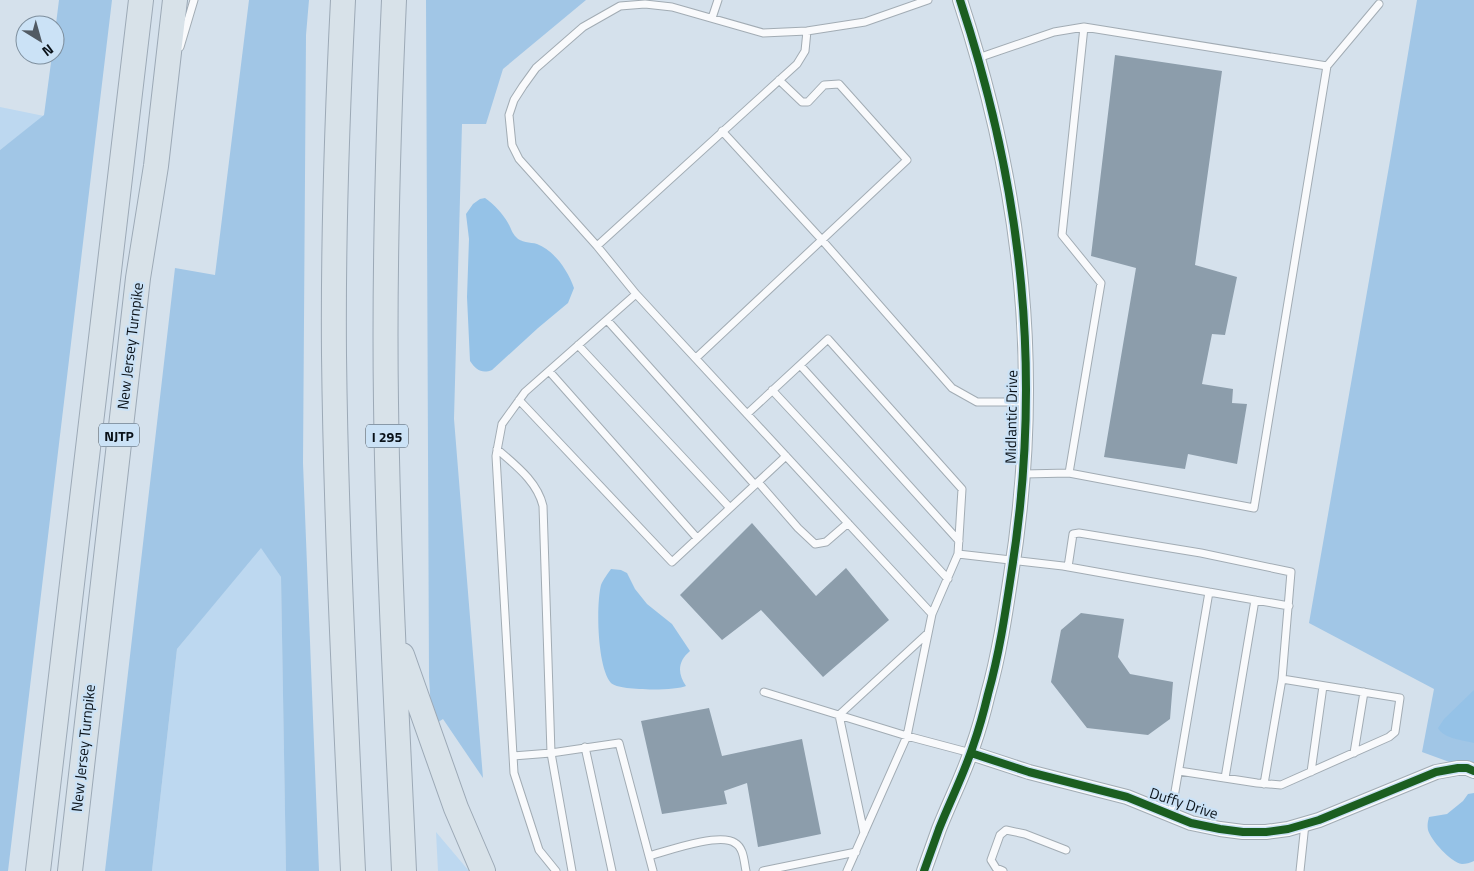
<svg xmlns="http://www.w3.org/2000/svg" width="1474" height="871" viewBox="0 0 1474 871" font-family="'Titillium Web',sans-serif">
  <rect width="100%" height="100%" fill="#d5e1ec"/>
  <path fill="#bdd8f0" d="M0,107l44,9 -44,34z
    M261,547l20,30 5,294h-134l25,-222z
    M436,832l33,39h-31z"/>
  <path fill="#a1c6e6" d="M59,0h53l-104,871h-8v-721l44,-35 8,-60h3v-23z
    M249,0h60l-3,35 -3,428 16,408h-33l-5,-294 -20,-29 -84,101 -25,222h-47l70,-603 40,7z
    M426,0h160l-83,69 -17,55h-24l-8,295 29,359 -40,-59 -11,7 -3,-49z
    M1417,0h57v771l-52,-19 12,-63 -125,-66 82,-468z"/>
  <path fill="#95c2e7" d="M485,198c9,6 18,16 23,25 3,5 4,10 8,14 5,6 14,5 21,7 18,7 31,27 37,44l-6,15 -30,25 -46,42c-10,4 -16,0 -22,-9l-3,-64 2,-58 -3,-25 7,-10 7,-5z
    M611,569l10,1 6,3 8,16 12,15 25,20 18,27c-12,10 -13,22 -4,35 -11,5 -67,5 -75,-3 -14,-16 -15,-78 -10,-98 2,-5 7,-12 10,-16z
    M1474,690v53c-11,-3 -30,-4 -36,-15l6,-9z
    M1474,793v68c-4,2 -8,3 -12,3 -12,-2 -31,-24 -34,-34 -1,-5 0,-9 1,-13l18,-3 16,-13 5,-7z"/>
  <path fill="#8c9dab" d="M1115,55l107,16 -27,194 42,12 -12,58 -13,-1 -10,50 31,5 -1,14 15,1 -10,60 -49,-10 -3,15 -81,-12 32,-189 -45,-12z
    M752,523l64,73 30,-28 43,52 -66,57 -62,-67 -39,30 -42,-45z
    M1081,613l43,6 -6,38 12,17 43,8 -3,37 -22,16 -61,-7 -36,-46 10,-52z
    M709,708l13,48 80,-17 19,95 -63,13 -11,-64 -23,8 3,13 -65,10 -21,-93z"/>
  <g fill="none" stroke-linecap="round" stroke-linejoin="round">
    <defs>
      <path id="lane" d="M928,0l-63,22 -58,9 -44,2 -91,-26 -27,-3 -25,2 -37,21 -47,41 -13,18 -9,14 -5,15 3,30 7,14 78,87 39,48 296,320
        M712,18l6,-18
        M180,47l14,-47
        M978,58l76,-26 30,-5 243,39 -73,442 -185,-35 32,-190 -39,-48 22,-208
        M1327,66l52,-62
        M722,131l100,109 130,148 25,14h49
        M597,246l200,-182 8,-13 2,-20
        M607,320l148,165
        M578,345l152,163
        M696,358l211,-198 -68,-76 -15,1 -16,17h-6l-23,-22
        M800,365l159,176
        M549,371l148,167
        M772,390l176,189
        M519,400l153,162 114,-106
        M747,414l81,-75 134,150 -4,65
        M497,449c18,16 40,32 46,57l8,247 21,118
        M1024,474l45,-1
        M758,482l40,46 17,16 11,-2 22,-19
        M1068,567l5,-33 6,-1 122,20 90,19 -9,107 118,19 -5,34 -6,5 -108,48 -24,-2 -78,-12
        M1209,592l80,14
        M764,692l143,44 64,17
        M585,747l27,124
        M1354,753l10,-61
        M513,756l38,-3 68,-10 34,128
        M1311,772l12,-86
        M1225,778l30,-178
        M1264,784l18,-105
        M864,833l-25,-118 89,-82
        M649,856c18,-5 71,-24 86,-13 9,5 9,19 11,28
        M556,871l-17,-21 -25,-77 -18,-317 6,-32 23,-32 111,-98
        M763,871l93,-19
        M847,871l60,-135 25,-122 26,-60 105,12 146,26 -38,223
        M1003,871l-7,-3 -5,-8 9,-25 6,-5 19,4 41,16
        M1300,871l5,-47"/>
      <path id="street" d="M971,753l58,19 98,25 64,26 29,6 23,3h23l22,-3 31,-9 117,-48 22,-4h9l7,3
        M924,871c5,-14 10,-28 15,-42 11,-28 25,-55 34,-83 6,-17 11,-35 15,-52 11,-39 17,-79 23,-119 32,-199 12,-384 -51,-575"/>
      <path id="highway" d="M343,0c-6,118 -10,236 -9,355 2,172 11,344 19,516
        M394,0c-6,134 -10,268 -8,403 2,156 11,312 18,468
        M402,655l54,153 27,63
        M38,871l103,-871
        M70,871l68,-593 18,-112 19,-166"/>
    </defs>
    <use href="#lane" stroke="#a2acb4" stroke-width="9"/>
    <use href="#street" stroke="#a2acb4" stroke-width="16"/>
    <use href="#highway" stroke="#9ca9b6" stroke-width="26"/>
    <use href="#lane" stroke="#f9fafc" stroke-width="7"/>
    <use href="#street" stroke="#f9fafc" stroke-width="14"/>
    <use href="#highway" stroke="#d8e2e9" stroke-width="24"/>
    <defs>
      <path id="cycleway" d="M971,753l58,19 98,25 64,26 29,6 23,3h23l22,-3 31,-9 117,-48 22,-4h9l7,3
        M924,871c5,-14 10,-28 15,-42 11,-28 25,-55 34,-83 6,-17 11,-35 15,-52 11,-39 17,-79 23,-119 32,-199 12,-384 -51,-575"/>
    </defs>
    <use href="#cycleway" stroke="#cbe2f6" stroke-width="11"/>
    <use href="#cycleway" stroke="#1b5e20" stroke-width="8"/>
  </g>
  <g text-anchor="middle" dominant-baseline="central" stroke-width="4.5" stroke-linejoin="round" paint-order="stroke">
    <g fill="#cbe2f6" stroke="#44505b" stroke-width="1">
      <rect x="99" y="423.5" width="40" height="23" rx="4"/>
      <rect x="366" y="424.5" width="42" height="23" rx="4"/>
    </g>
    <g font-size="14" font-weight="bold" fill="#0a1219">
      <text x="119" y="435">NJTP</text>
      <text x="387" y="436">I 295</text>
    </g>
    <g font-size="15" fill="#0a1219" stroke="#cbe2f6">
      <text transform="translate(130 346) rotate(-83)">New Jersey Turnpike</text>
      <text transform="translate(1011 417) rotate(-89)">Midlantic Drive</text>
      <text transform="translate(83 748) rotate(-84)">New Jersey Turnpike</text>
      <text transform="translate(1184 803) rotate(18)">Duffy Drive</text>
    </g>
  </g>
  <g transform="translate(40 40) rotate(143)"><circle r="24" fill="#cbe2f6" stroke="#7e8f9e"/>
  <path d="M0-4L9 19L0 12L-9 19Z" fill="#515a63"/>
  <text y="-8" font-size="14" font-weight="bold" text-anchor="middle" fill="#0a1219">N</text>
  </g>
</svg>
